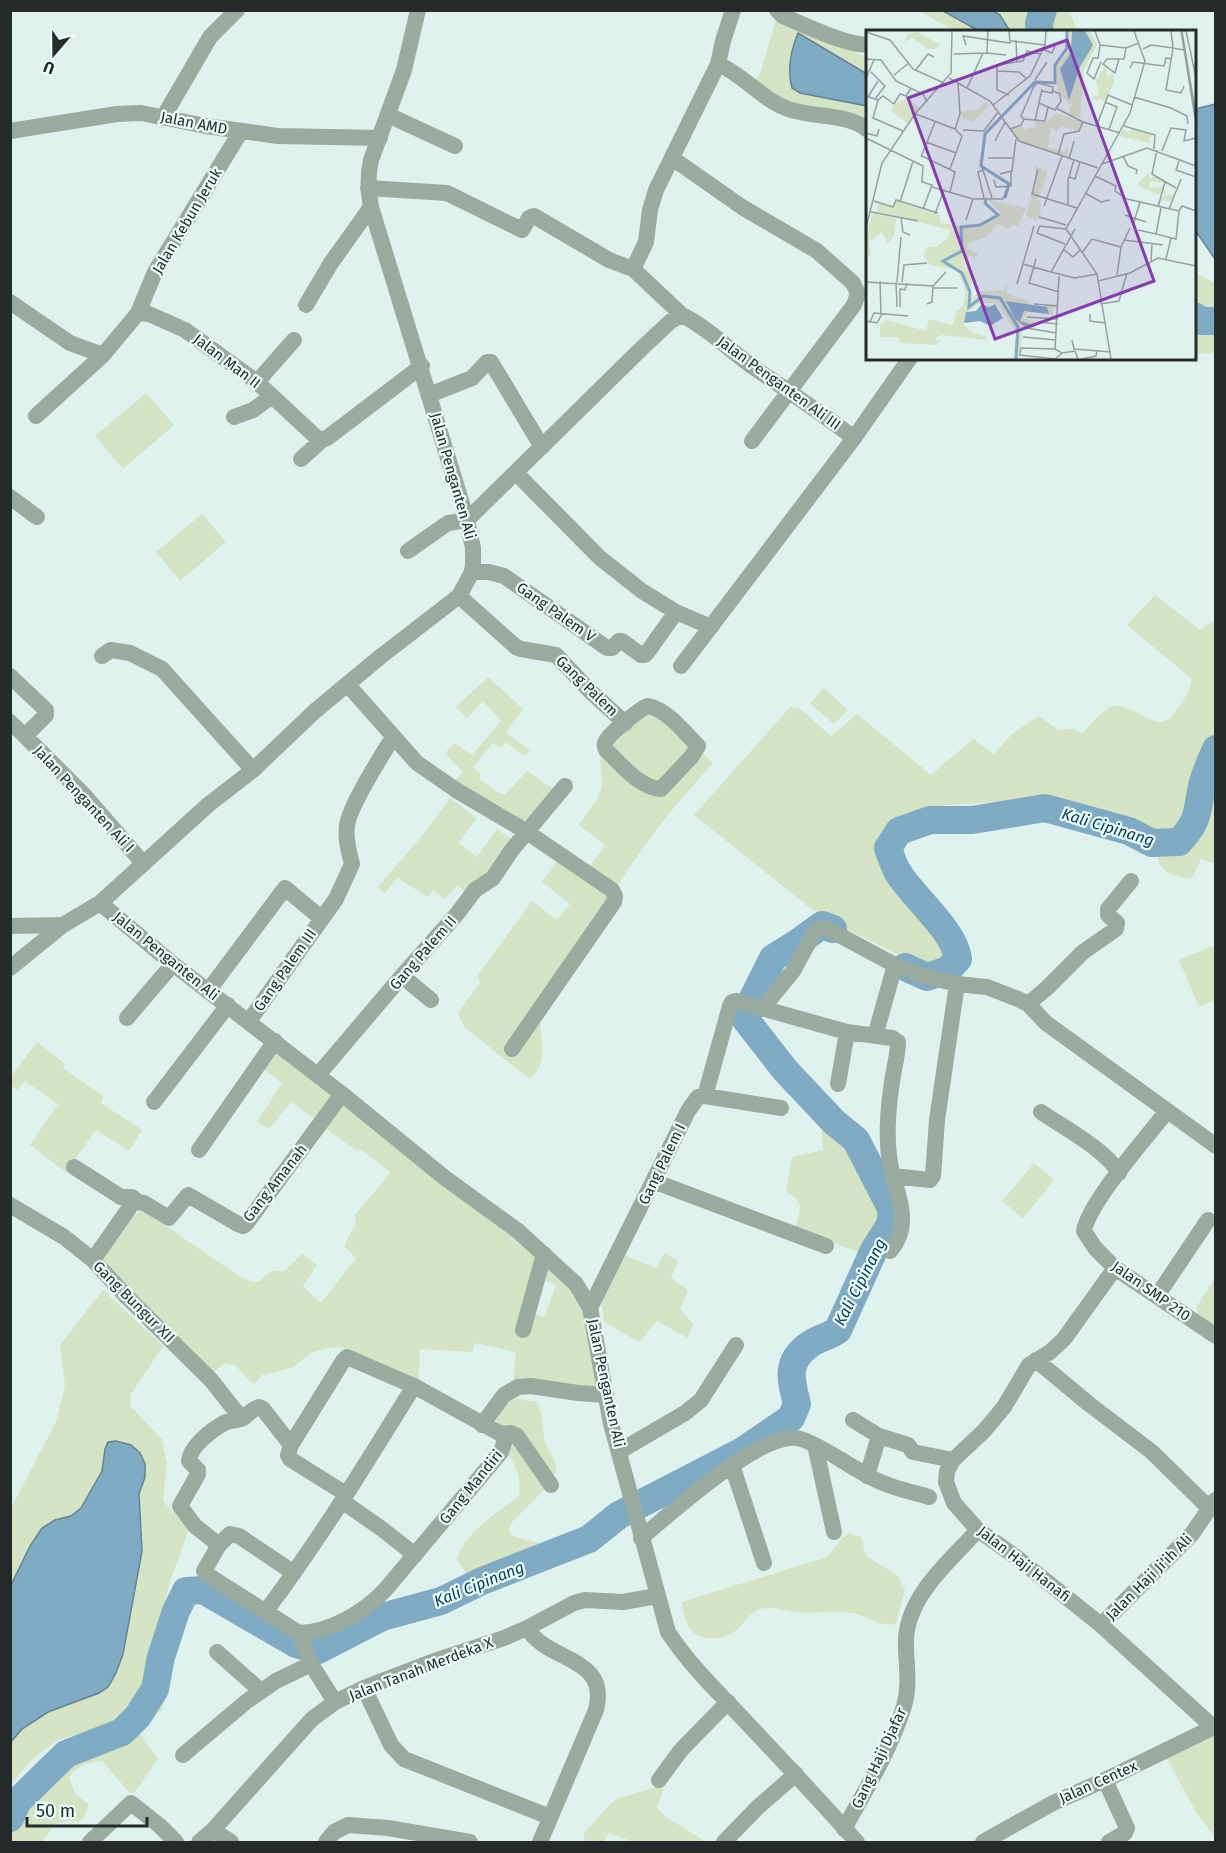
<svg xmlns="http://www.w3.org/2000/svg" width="1226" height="1853" viewBox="0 0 1226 1853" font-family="'Fira Sans',sans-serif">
  <rect width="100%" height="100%" fill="#dff1ed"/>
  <path fill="#d3e3c4" d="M919,11h151l7,20h-122z
    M777,16l59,24 31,19v72l-117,-41 10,-16z
    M1195,273l20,10v70l-20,1z
    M146,393l28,32 -51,44 -28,-33z
    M202,514l24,28 -46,39 -24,-29z
    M1155,595l45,35 15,-10v244l-14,-5 -9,20c-17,-2 -35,-7 -35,-27l-71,-42 -51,-10 -87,5 -44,11 -23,27 7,35 59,71 -5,13 -9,8 -7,-1 -91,-46 -26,-16 -115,-92 96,-108 9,1 32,28 26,-22 74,61 42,-36 21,15 18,-20 27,-18 19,14 14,-1 11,4c8,-9 17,-21 28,-26 19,-7 42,24 58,12 3,-2 6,-8 9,-11 7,-10 12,-17 14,-29l-65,-54z
    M488,677l35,32 -17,24 24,17 -6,6 -18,-14 -5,6 -8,-5 -20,24 8,7 -2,5 18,13 8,3 22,-24 31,21 -35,32 -73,-38 13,-14 -18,-19 10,-10 17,12 29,-34 -18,-20 -16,17 -11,-11z
    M824,688l24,22 -14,14 -24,-21z
    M640,700l7,2 66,61c-20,23 -41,46 -59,70 -40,54 -78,114 -110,174 -12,23 12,47 -14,72l-66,-52 -6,-14 22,-30 -2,-8 54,-74 25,19 13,-16 -28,-22 14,-20 -30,-21 64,25 15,-21 -26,-20 18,-26 5,-12 -2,-35z
    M450,798l27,20 -19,25 19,14 20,-28 17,12 -45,53 -12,-8 -12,13 -12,-9 -5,7 -31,-19 -12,15 -7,-6 48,-56z
    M1213,946l2,7v47l-16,7 -20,-47z
    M37,1042l28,22 -2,4 40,28 -2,7 41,27 -13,21 -33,-21 -30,42 -36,-27 28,-41 -33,-23 -8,9 -6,-5v-9z
    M271,1049l66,50 -18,23 -28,-20 -22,27 -12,-7 25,-39 -22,-17z
    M339,1101l203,153 -12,58 14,5 12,-32 -16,-7 5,-20 44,39 14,98 -90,-5 3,-38 -41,-9 -3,9 -52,-3 -2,35 -55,-24 -20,-12 -10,-1 -21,5 -20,16 -30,7 -8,10 -19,-20 -10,-2 -11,9 -114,-112 1,-8 40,-43 98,67 13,6 8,-1c8,-10 13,-11 25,-10l17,-17 15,11 -14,21 18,17 35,-45 -12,-12 12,-23 -1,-8 36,-43 -31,-23 -3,2 -35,-25z
    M821,1123l9,2 12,14 42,64c-2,19 -9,34 -19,51l-70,-24c4,-20 12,-27 -9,-38l6,-35 31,-7z
    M1034,1163l20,17 -31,38 -21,-17z
    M665,1253l13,8 -7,17 17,12 -8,19 13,15 -5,14 -31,-17 -18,21 -35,-20 -3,-24 22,-43 33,13z
    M1214,1280h1v53l-18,-15v-12z
    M103,1290l60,56 -32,48 -1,12 32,33 5,24 -4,38 26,28 -19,52 -23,94 -19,37 -21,14 -49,14 -28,21 -19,24v-277l45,-86 9,-36 -5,-41z
    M517,1399l20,3c7,12 4,22 7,35 2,12 11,20 13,32l-13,21 -33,33 -2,7 3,6 24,6 5,3 -1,8 -65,22 -9,-2 -9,-14c9,-28 39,-45 62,-63 3,-21 -6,-40 -23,-53 -4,-16 3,-30 12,-43z
    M849,1533l12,4 5,19 31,19 8,14 -9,35c-15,3 -25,-6 -39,-10 -20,-5 -40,0 -60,-2 -9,0 -18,-4 -27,-4 -28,-2 -25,34 -62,30 -19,-2 -25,-19 -26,-36l145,-45 16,-20z
    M160,1695l4,6 -2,8 -22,25 18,25 -24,34h-4l-28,-32c-15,2 -24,4 -33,16l6,16 14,12 -5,12 -6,5 -10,-1 -13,3 -13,18h-31v-18l5,-11 45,-50 20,-10 48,-20z
    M1215,1733v104l-19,-25 -30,-55z
    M657,1787h5l1,4 -6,17 9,9 40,25h-72l-26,-9 -4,9h-18l-3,-4 2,-6 25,-28 9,-6z"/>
  <path fill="#7faac3" stroke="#648495" stroke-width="1.5" d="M943,11h50l7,4 10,16h-31z
    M798,33l69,41v32l-67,-13 -8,-5c-5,-18 -1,-38 6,-55z
    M1215,104h1l-1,155 -20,-29v-121z
    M116,1441l15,4 9,8 5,11v13l-6,17 3,57 -19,103 -7,19 -8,14 -9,6 -51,19 -26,17 -11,13v-157l19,-39 12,-18 13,-8 16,-4 10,-8 21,-37 3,-22 3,-7z"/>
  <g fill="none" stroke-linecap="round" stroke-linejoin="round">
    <path stroke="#7faac3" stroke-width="28" d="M1040,32l-1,-9 4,-13
      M1194,316l7,5h15
      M905,967l22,10 21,-7 10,-11c-3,-28 -44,-61 -59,-85 -5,-7 -8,-18 -11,-26l11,-17 31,-11h42l73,-12 84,23 23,12 27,-1c21,-23 17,-28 23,-56 3,-13 9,-25 14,-37
      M10,1818l8,-17 48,-47 56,-22 16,-16 17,-27 6,-32 15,-46 10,-20 17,-1 93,54 22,6 64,-33 59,-16 41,-20 107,-42 30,-24 122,-63 50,-34 6,-14c-6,-24 -12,-42 12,-59 9,-7 20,-8 29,-15l36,-80 16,-25 2,-15 -36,-70 -22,-18 -49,-52 -39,-50 7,-22 20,-40 24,-15 25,-18 11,4"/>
    <path stroke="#99ab9f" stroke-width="16" d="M777,10l6,6c17,7 68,32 85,28
      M718,64c26,11 43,35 70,45 25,9 59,4 80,21
      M388,115l67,31
      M164,116l46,-79 27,-27
      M10,131l107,-17 24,-1 65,13 72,10 102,2
      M672,158l70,49 75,44 36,32 5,11 -4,11 -102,136
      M368,188l79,5 75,37 7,-12 5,-2 75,44 24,9 49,46
      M633,269l13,-27 4,-32 6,-20 62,-126 5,-23 10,-31
      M10,302l60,41 33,12
      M306,305l25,-42 40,-56
      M138,313l17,-41 86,-141
      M257,382l37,-42
      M429,395l43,-17 15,-16h4l51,85
      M36,416l67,-61 35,-42 11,1 36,16 72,52 59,55 6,3 5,-2 95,-72
      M234,417l19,-7 18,-13
      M301,459l21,-19
      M10,497l27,20
      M408,551l40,-28 19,-3 174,-171 30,-28 11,-6c28,14 49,37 74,54 33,23 66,44 98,69l56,-80
      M472,572h17l15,4 103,72h5l7,-7h3l19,14h4l4,-5 27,-38 -34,-21 -42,-33 -84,-85
      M459,596l57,51 5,2 35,6 35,37 34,31
      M676,612l35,15
      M102,656l9,-6 19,3 32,16 91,101
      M681,666l173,-228
      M10,676l36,34v5l-21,21 59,59 59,68
      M348,685l69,78 39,27 71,42 85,58 3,6 -1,6 -102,147
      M648,706c20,4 36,26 50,40l-6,10 -31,33c-22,-1 -40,-25 -55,-39 -1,-4 -3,-5 0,-9 4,-8 35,-33 42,-35z
      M10,722l15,14
      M10,926l53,-1
      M402,976l29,24
      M208,991l77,-103 36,30
      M1028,1004l19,-16 36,-36 33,-23 1,-6 -9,-8v-6l23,-28
      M762,1009l31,-38 22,-40 5,-3h6l69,37 29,11 33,8 30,3 31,12 10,5 18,19 170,123
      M127,1018l46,-54
      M249,1021l87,-122 16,-35c-3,-12 -7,-25 -5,-38 2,-20 34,-69 46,-89
      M847,1032l45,6 6,4c0,11 -3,22 -5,33 -5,33 -9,68 0,101
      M875,1036l20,-71
      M318,1075l84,-99 55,-62 18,-24 18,-12 18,-27 54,-65
      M705,1096l25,-90 2,-4 4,-1 111,31 -9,52
      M154,1102l74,-97
      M1167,1111c-20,26 -78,91 -83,120l11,17 20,20 101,68
      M1041,1112c22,15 65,38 78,61
      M199,1150l76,-109
      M74,1167l47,30h11l6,5
      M653,1181l173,65
      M10,1205l54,32 29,23 33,36 85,84 30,38
      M890,1251c20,-23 11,-48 3,-75l37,4 3,-4 4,-56 20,-136
      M93,1260l39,-56 6,-2 6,1 25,15 19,-23 50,29 5,2 3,-2 96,-130
      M1115,1268l-51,71 -14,13 -21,13 -25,42 -20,24 -31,29 -6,11 -1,11 8,21 24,27 38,27 85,68 112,102
      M1157,1296l51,-76
      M590,1308l98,-197 10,-14 7,-1 76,12
      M523,1330l21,-76
      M1036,1360l53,44 63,48 57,56
      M853,1420l26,16 29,9 5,7 40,8
      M482,1425l22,-30 14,-8 13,-1 47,7 28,2
      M501,1434l10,-1 6,3 34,49
      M815,1445l19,87
      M620,1451l65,-38 16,-13 35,-55
      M732,1465l32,98
      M867,1476l12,-40
      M342,1501l40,28 33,26
      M641,1538c29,-24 124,-111 160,-99 23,8 43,24 64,35 19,12 43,17 64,23
      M219,1545l-24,-19 -15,-20 18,-32v-4l-9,-9c1,-15 23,-31 35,-38 6,-3 13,-2 19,-5 6,-4 9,-9 16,-11l4,2 28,36
      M294,1573l-55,-37 -9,-2 -11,11 -15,26 2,3 93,59c31,-1 64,-20 86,-43l116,-138 4,-12 -4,-6 -87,-48 -67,-29 -4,4 -52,84 -3,10 2,4 56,35
      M266,1611c54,-72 101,-149 148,-225
      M1101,1625l91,-91 23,-34
      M527,1628c21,35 83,28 69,82l-56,132
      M299,1633l12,31 24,38
      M217,1652l44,39
      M364,1688l27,57 13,14 146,58
      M183,1755l64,-54 29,-20 35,-17
      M659,1780l22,-30 47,-48
      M1105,1780l22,48 -2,5 -16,9
      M844,1829c22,-40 47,-80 60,-123 7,-23 1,-46 2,-68 3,-44 45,-78 72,-108
      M213,1830l18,12
      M90,1842l41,-39 29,23 16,16
      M199,1842l14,-12 99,-111 23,-17 29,-14 73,-28 67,-22 23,-10 47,-25 11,-3 38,2 34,-6
      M326,1842l8,-10 14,-7 40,3 82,14
      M724,1842l34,-35 38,-33"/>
    <path stroke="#99ab9f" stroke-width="16" d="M100,903l73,61 169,130 103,84 73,53 58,53 14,24 21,116 57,208c22,34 52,62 79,91 37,39 74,79 110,119
      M10,968l53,-43 37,-22 108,-98 45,-35 62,-59 65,-54 79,-61 13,-24 1,-7v-17l-6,-28 -96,-313c-3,-16 -4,-30 0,-47l33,-90 14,-60
      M983,1842l70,-39 52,-23 111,-54"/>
  </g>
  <g text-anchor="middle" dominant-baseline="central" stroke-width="4.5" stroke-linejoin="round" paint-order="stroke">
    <g font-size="15" fill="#242b2a" stroke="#ecfefb">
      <text transform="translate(194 123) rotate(11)">Jalan AMD</text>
      <text transform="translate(187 221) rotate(-59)">Jalan Kebun Jeruk</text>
      <text transform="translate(227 361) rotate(37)">Jalan Man II</text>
      <text transform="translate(779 383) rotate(36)">Jalan Penganten Ali III</text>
      <text transform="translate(453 476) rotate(74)">Jalan Penganten Ali</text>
      <text transform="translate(556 612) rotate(35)">Gang Palem V</text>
      <text transform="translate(587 686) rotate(44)">Gang Palem</text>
      <text transform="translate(84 799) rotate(47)">Jalan Penganten Ali I</text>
      <text transform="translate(423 953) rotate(-49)">Gang Palem II</text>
      <text transform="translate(166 956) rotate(39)">Jalan Penganten Ali</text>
      <text transform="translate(285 970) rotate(-55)">Gang Palem III</text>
      <text transform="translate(662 1164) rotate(-64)">Gang Palem I</text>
      <text transform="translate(275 1183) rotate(-52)">Gang Amanah</text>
      <text transform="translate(1151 1291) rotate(35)">Jalan SMP 210</text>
      <text transform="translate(134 1302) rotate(45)">Gang Bungur XII</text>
      <text transform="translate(606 1383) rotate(78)">Jalan Penganten Ali</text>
      <text transform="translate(471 1487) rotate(-51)">Gang Mandiri</text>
      <text transform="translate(1024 1564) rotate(38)">Jalan Haji Hanafi</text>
      <text transform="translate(1149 1577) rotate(-45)">Jalan Haji Ji'ih Ali</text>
      <text transform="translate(421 1669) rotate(-21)">Jalan Tanah Merdeka X</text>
      <text transform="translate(879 1758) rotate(-65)">Gang Haji Djafar</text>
      <text transform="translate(1098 1782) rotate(-24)">Jalan Centex</text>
    </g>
    <g font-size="16" font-style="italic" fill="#003b55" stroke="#ecfefb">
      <text transform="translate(1108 827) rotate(17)">Kali Cipinang</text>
      <text transform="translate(860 1282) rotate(-63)">Kali Cipinang</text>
      <text transform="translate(479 1584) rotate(-22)">Kali Cipinang</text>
    </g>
  </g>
  <g transform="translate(866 30)">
    <rect width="330" height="330" fill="#dff1ed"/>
    <path d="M203,1h21l7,13 -13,26 -4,48 -11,-4 2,-9 -14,-14v-26l10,-11zM51,2l22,12 -3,5h-8l-17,-12 -8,7 5,-10zM242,32l-2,12 4,2 2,-7 2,14 -9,18 -6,-2 -1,3 -4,-4 -4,6 3,-8 6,-1 -3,-15zM41,68l13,10 -13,15 -16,-12 4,-7zM119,72l5,3 -18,17 -10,-5 -1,-5 17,-3zM190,83l26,9 -3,9 -18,-5 -5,6 -5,-5 -3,20 16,5 4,-5 1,10 -50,-16 -9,-13 12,-3 1,5 6,-1 7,-3 -1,-5 12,1zM265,98l20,7 -2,8 -30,-7 4,-7 6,5zM168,136l13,5 -4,18 -5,1 4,2 -6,8 4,1 1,10 -4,9 -11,-5 10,-39zM283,142l1,7 4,-3 12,7 -15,-2 -3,7 14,-1 5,9 7,-3 -3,8h-9l-4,5 7,-13 -8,1 -20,-9zM121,169l39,9 -8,18 -6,-1 -3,4 -12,-5 -11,13 -17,6 -2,6 11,4 -2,5 -7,-2 -5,4v7l8,2 -1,29 11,-7 21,-1 4,-6v10l23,7 -2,7 25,-4v11l-25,-3 -4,6 13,5 -2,6 -12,-1 -4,31h-6l3,-27 -20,-29h-16l-12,8 -5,13 10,9 13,3v4l-44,-5 -7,3 2,3 3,-3 -2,7 -37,-2 -3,-6h-18v-13l7,-4 39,11 3,-12 24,6 3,-13 8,-8 1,-14 -7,-20 -28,-5 -6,-11 3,-7h9l12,-9 3,-8 -75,-18 3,-9 14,4 3,-6 44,14v8l35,4 23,-10 2,-4zM7,183l23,6 -2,17 -6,8 -6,-12 -13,10 2,15 -5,-1v-22z" fill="#d3e3c4"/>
    <path d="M206,1h13l8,14 -13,22 -11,33 -9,-31 11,-16zM140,271l41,6 2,7 -25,-3 -4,10 13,4 -9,1 -9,-7zM116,274l7,3 6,-3 8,14 -13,8 -10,-5 -16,2 2,-11 10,-1z" fill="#7faac3"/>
    <path fill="none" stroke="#7faac3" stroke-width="3" d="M139,168l4,-14 -28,-18 4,-32 50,-52 20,1v-18l12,-17v-17M120,169l-1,4 13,12 -18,10 -19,2 1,24 -19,10 19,12 8,19 -1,15 14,-11 17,2 18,29 -2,32"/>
    <path fill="none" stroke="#94a29f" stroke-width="1.5" d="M229,1l5,14 -2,14M315,1l15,93M316,1l14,84M320,1l10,47M0,2l24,8 23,29 31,14M150,10l1,22M145,11l34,4M100,15l-3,-9 47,7 -1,-12M234,15l26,3 13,-5M176,19l10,4 3,-7M277,19l8,-4 22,3 -2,-17M121,23l19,2M88,24l33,-1 1,-22M232,28h-5l-6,15 7,6 7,-17M0,29l15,1 15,21 27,13 4,8M253,29l-4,14 -12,-9 4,-5h17l2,-11M264,38l3,-6 31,4 2,-8 5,1M49,41l13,-17 6,3M131,41l22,1 8,7M5,42l14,14 -10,13M28,45l15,-12M0,48l8,-18M83,48l41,23 29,40 79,27M169,50l12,-18M318,56l-3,7 -15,-3 7,-42 11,2M101,58l16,-35M143,65l-12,-5v-25l26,-4 4,-10 13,3M0,66l12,4 5,-4 11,8 6,-10 6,2 5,-8M2,67l10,-16M268,67l37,11 16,8 1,8M12,70l-5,18 30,13M239,72l12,5 -8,22M173,73l16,7 6,-9 -1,-7 -7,-3M127,75l37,-29 15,-31 1,-14M190,78l27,14 37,11M50,84l39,15 7,7M158,89l-3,-3 13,-30 4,-3 15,4 -1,6 -10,-2M158,89l21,2 3,-14M169,91l7,-32M231,95l11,-30 24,10M258,96l31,9 -1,14M89,99l5,-15 -2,-31M144,99l11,-4 3,-6M97,100l21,1 14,-19M0,103l11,3 2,-7M0,108l57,28 -1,16 10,3 -9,24M129,111l10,-19M60,112l30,11M291,120l-5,24 24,14M296,121l9,-23 15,2 -2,11 12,-3M192,125l6,-21 15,-3 4,-9M56,126l33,16 -5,20M257,126l5,10 9,4 -1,4M55,127l14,-35M122,128h26M203,129l5,-18M114,130l3,10 -5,2 6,26M313,131l-3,9 20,7M236,134l45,-16 49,18M84,139l12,-33M172,139l-6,25 45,14M117,140l9,28M134,144l12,-3 4,-32M229,146l21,10 -1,5 12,8 52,12M203,147l6,2 5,-17M128,150l2,7 15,-1v-14M66,157l41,12h30l5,-13M219,163l16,9 9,-2M8,171l19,6 3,-7 42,13M34,172l13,-41M202,174v-24l6,-20M178,176l18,-50M292,177l7,-25M295,178l-5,26 20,5 3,-28M303,179l12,-30M313,181l3,-5 14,5M5,182l47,9M69,184l9,-24M259,185l21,7M173,187l27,8M35,188l2,14 7,3M100,190l7,-21M267,195l7,-23M0,198l16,-65 33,-49 36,-41 1,-42M272,200l18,4M258,210l39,5M199,214l-28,-11 3,-7 26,3M197,219l10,8 7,-7M216,223l10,-14 29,8 9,-19M170,229l-7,24 30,9M300,229l5,-21M285,232l1,-18M157,234l11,-38M185,242l24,6 22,-4M251,245l4,-28M14,251l1,33M232,251l32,-8 28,-15 38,8M0,252l67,4 -1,16 -5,2M30,252l1,25M31,252l4,-45M36,252l2,-17 23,-2M151,254l6,-20 28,8 24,-43M67,256l13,-14M68,258h24M168,274l24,2M234,274l19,-3 8,-28M34,277v-18l5,1 2,-7M224,284v7l16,2M161,287l31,2M0,291l11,2 5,-9M4,292l4,-9 34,3M172,292l20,2M160,298l31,5M157,307l33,3M206,310l2,9 37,3M155,318l34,1 7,4 -7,6 -35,-4zM189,319l4,-73M196,323l13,-2 3,8M216,329l14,-3 1,-6M245,329l-14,-85 -31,-45 64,-116 15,-52 -11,-30"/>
    <path fill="#863cae" fill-opacity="0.15" stroke="#863cae" stroke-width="3" d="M201,10l87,241 -159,58 -87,-241z"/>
    <rect width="330" height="330" fill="none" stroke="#242b2a" stroke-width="3"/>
  </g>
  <rect width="1226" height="1853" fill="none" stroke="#242b2a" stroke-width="24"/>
  <g transform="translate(54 54) rotate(200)" stroke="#ecfefb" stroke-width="4.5" paint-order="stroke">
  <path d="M0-4.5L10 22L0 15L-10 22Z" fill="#242b2a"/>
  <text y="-9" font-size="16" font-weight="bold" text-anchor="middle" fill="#242b2a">U</text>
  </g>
  <path d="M27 1817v9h120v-9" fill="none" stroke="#242b2a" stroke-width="3"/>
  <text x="36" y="1817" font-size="18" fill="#242b2a" stroke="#ecfefb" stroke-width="4.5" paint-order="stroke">50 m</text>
</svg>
